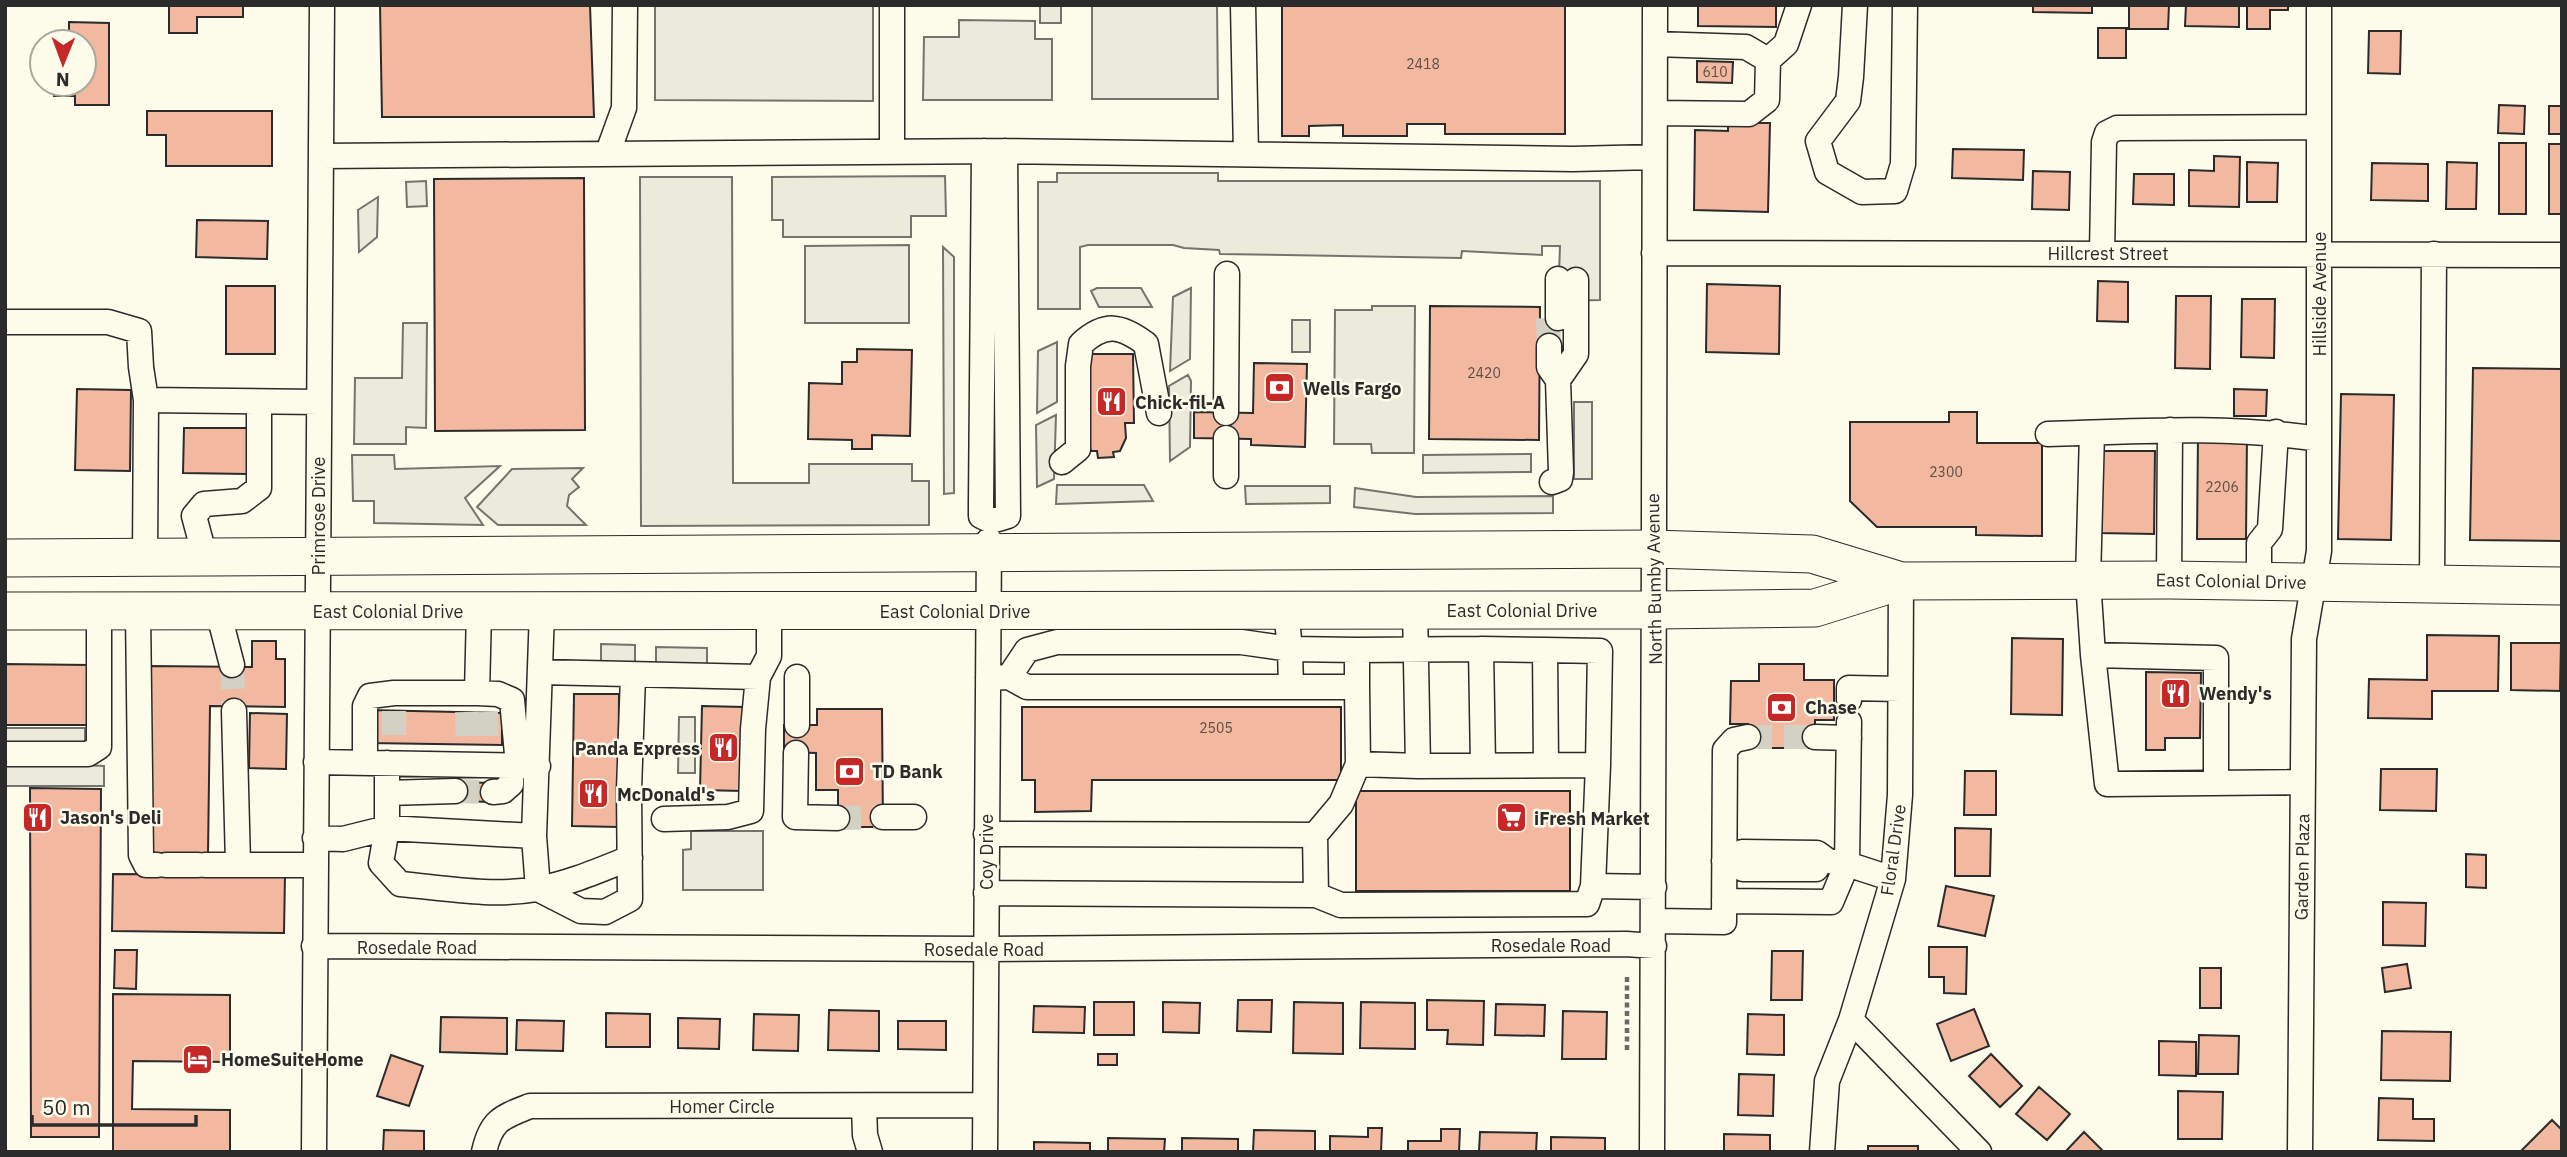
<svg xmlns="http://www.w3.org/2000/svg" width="2567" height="1157" viewBox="0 0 2567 1157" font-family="'IBM Plex Sans',sans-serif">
  <rect width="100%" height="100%" fill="#fdfbea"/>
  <path fill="#eceadb" stroke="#74746e" stroke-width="2" d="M655,5h218v96l-218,-1z
    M1040,5h21v18h-21z
    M1092,5h125l1,94h-126z
    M959,20l76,1v18h17v61h-129l1,-63h35z
    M1057,173h161v8h382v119l-42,1 2,-55h-18v9l-80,-4 -1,7 -241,-4 -1,-4 -35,-2 -11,-3h-85l-8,2v62h-42v-127h19z
    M945,176l1,40h-35v21h-128v-17h-11v-43z
    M640,177h92l1,306h76v-19h103v17h17v44l-288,1z
    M426,181l1,25 -20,1 -1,-25z
    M378,197l-1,40 -18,15 -1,-42z
    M909,245v78h-104v-77z
    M943,247l11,10v236l-10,1z
    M1097,288h44l11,19h-53l-8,-16z
    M1191,288l-1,71 -20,12 3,-74z
    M1372,306h43l-1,147h-42l-1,-9h-37l1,-134h37z
    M1292,320h18v32h-18z
    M403,323h24l-1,105 -20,-1v17h-52l1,-66h47z
    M1057,342v60l-20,11 1,-62z
    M1188,375l3,6 -1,66 -20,14 -1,-75z
    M1574,402h18v77h-18z
    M1056,415l-2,64 -17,8 -1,-62z
    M1531,454v18l-108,1v-18z
    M352,455h42l1,14 105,-3 -35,32 18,27 -109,-2v-22h-21z
    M583,468l-11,11 7,8 -10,8 -2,11 19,19h-88l-21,-18 35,-38z
    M1057,485h87l9,16 -97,3z
    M1245,486h85v17l-84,1z
    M1355,488l61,9 137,-1v17l-138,1 -61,-7z
    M601,644l34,1v19l-34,-1z
    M656,647l51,1v19h-51z
    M679,717h16v56h-17z
    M5,728h80v37l19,1v20h-99z
    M691,831h72v59h-80v-40l8,-1z"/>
  <path fill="#f2b8a0" stroke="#2b2b2b" stroke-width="2" d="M169,5h74v12h-46v16h-28z
    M380,5h210l4,112h-212z
    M1282,5h283v129h-120v-10h-38v12h-64v-11l-34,1v10h-27z
    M1725,5h51v22l-78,-1v-20z
    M2033,5h59v8l-59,-1z
    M2129,5h40l-1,24h-42v29h-28v-30h31z
    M2186,5h53v22l-54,-1z
    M2247,5h41v5h-18v19h-23z
    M69,22l40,1v82h-34v-9h-21v-12h30v-42h-15z
    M2369,31h32l-1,43 -32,-1z
    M1697,61l36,1 -1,21 -35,-1z
    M2499,105l26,1 -1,28 -26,-1z
    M2549,106h13v28h-13z
    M147,111h125v55h-106v-31h-19z
    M1728,123h42l-2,89 -74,-2 1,-80 33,1z
    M2499,143h27v71h-27z
    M2549,144h13v70h-13z
    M1953,149l71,1 -1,30 -71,-2z
    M2214,156l26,1 -1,50 -50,-1v-36l25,1z
    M2247,162l31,1 -1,39h-30z
    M2447,162l30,1 -1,46h-30z
    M2372,163l56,1v37l-57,-1z
    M2033,171l37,1 -1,38 -37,-1z
    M2134,174h40v31l-41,-1z
    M584,178l1,252 -150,1 -1,-252z
    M197,220l71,1 -1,38 -71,-2z
    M2098,281l30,1v40l-31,-1z
    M1707,284l73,2 -1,68 -73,-2z
    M226,286h49v68h-49z
    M2176,296h35l-1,73 -35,-1z
    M2242,299h33l-1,59 -33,-1z
    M1430,306l110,1 -1,133 -110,-1z
    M857,349l55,1 -2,86 -38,-1v14h-20v-9l-44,-1 1,-56 33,1v-22h15z
    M1084,354h49l1,69h-9l1,15 -6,13 -7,1 1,5 -16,1 -1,-7h-6l-6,-18z
    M1254,363l53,1 -2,83 -54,-2v-6l-57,-1v-26l59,1z
    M2473,368l89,1v172l-92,-1z
    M77,389l54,1 -1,81 -55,-1z
    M2234,389l33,1 -1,26h-32z
    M2341,394l53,1 -3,145 -53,-1z
    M1949,412h28v31h65v93l-66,-1v-8h-99l-27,-26v-79h99z
    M184,428h63v46l-64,-1z
    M2198,435l49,1 -1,103h-49z
    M2099,451h56l-1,83 -56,-1z
    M2427,635l72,1 -1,55h-66v28l-64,-1 1,-39 58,1z
    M2012,638l51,1 -1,76 -51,-1z
    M252,641h24v18h9v48l-75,-1 -2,148 -60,-1 2,-187 102,1z
    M2511,643h50l-1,48 -49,-1z
    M5,664l84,1v60h-84z
    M1759,664h45v16h30v40h-19v28h-67v-24h-18l1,-43h28z
    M2146,672l55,1 -1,65h-35v12h-19z
    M574,694h45l-1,133 -46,-1z
    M702,706l43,1 -2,84 -43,-1z
    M1022,707h319v73h-249l-1,31 -56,1v-32h-13z
    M817,709h65l1,118h-45v-37h-22v-37l-32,-1v-27h33z
    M368,710l134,3v32l-134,-2z
    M250,713l37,1 -1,55 -37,-1z
    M2381,769h56l-1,42 -56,-1z
    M1965,771h31v44h-32z
    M455,782l38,1v19l-38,-1z
    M30,788l71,1 -2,348h-68z
    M1356,791h214v100h-214z
    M1955,828l36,1 -1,47h-35z
    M2466,854l20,1v33l-20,-1z
    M113,874l172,1 -1,58 -172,-2z
    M1946,886l48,10 -9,40 -47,-10z
    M2383,902l43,1 -1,43 -42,-1z
    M1929,947h38l-1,47 -22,-1v-16h-15z
    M115,950h22l-1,39 -22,-1z
    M1772,951h31l-1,49h-31z
    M2407,964l4,24 -26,4 -3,-24z
    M2200,968h21v40h-21z
    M113,994l117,1v67l-97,-1 -1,48 98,1v42h-117z
    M1238,1000h34l-1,32 -34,-1z
    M1427,1000l57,1 -1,44 -36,-1 1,-14h-21z
    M1094,1002h40v33h-40z
    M1163,1002l37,1 -1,30 -36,-1z
    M1294,1002l49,1v51l-50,-1z
    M1361,1002l54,1v46l-55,-1z
    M1496,1004l49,1 -1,31 -49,-1z
    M1034,1006l51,1 -1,26 -51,-1z
    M1974,1009l15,37 -38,15 -14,-37z
    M829,1010l50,1v40l-51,-1z
    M1563,1011l44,1 -1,47h-44z
    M606,1013l44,1v33h-44z
    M754,1014l45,1 -1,36 -45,-1z
    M1748,1014l36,1v40l-37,-1z
    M441,1017l66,1v36l-67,-2z
    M678,1018l42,1 -1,30 -41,-1z
    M517,1020l47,1 -1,30 -47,-1z
    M898,1021h48v29l-48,-1z
    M2382,1031l69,1 -1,49 -69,-1z
    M2199,1035l40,1 -1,38h-40z
    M2159,1041l37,1v34l-37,-1z
    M1098,1054h19v11h-19z
    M1991,1054l31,32 -22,21 -31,-31z
    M391,1055l32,11 -14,40 -32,-10z
    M1739,1074l35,1 -1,41 -35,-1z
    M2039,1087l31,27 -23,26 -31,-26z
    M2178,1091l45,1 -1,47h-44z
    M2379,1098l34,1v20h21v22l-56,-1z
    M2552,1120l10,10v22h-42z
    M1368,1128h14l-1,24h-51v-16l38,1z
    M1441,1129h19l-1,23h-51v-11h33z
    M384,1130l40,1v21h-41z
    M1254,1130l61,1v21h-62z
    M1480,1132l57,1 -1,19h-57z
    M2084,1132l20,20h-39z
    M1724,1134l46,1v17h-46z
    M1551,1137l54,1v14h-54z
    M1108,1138l57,1 -1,13h-56z
    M1182,1138l56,1v13h-56z
    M1034,1142l56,1v9h-56z
    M1868,1146h50v6h-50z"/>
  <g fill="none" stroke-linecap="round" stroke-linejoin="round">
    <path stroke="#d3d1c4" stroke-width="24" stroke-dasharray="24 12" stroke-linecap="butt" d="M1548,318l1,28
      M232,665l2,46
      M394,711v32
      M467,712l1,33
      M486,712l1,33
      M1748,737h67
      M455,791l38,1
      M837,818l46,-1"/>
    <defs>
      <path id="minor" d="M892,5v147
        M1243,5l3,149
        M1855,5l-4,72 -3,24 -30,40 9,31 35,20 33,-1 8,-27 2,-159
        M1768,60l18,-16 13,-39
        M1655,113l94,1 18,-14 1,-40 -22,-13 -91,-3
        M984,151l-3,352v13l10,5 17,-5 -3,-365
        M608,152l16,-44 1,-103
        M321,156l684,-5 568,8 81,-2
        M1654,253l908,2
        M2102,253l2,-111 3,-9 10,-5 202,-1
        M1558,318v-39
        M5,322h103l31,9 2,36 5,33 -1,157
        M1549,346v21l9,13
        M146,400l173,2
        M1226,413l1,-139
        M2092,433l-4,147 5,75 14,129 196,-2
        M2048,434c91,-3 180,-9 270,5
        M1226,438v38
        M1062,462l16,-13v-83l3,-22c24,-22 40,-19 65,0l13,69
        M1552,482l8,-3 1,-7 -3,-92 18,-26v-74
        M205,557l-11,-41 10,-12 38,-3 17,-13v-86
        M2169,580l1,-150
        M2259,581v-38l11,-14 6,-97
        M2432,584l2,-330
        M1415,609l3,157 180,-1 -5,121 61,1
        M138,611l3,244 5,10h11
        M218,611l14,54
        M2093,655l123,3v124
        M541,672l217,5 11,-21v-45
        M1009,677l18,-27 30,-8h184l49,7 -4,-39
        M988,678l21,-1 18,10h330v-37l124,-1
        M1291,687l-1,-38 67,1
        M1357,687l1,77 60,2
        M477,693l21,1 14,6 6,65
        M1849,700v-12l51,1
        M234,711l4,153
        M1849,722l-2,142 46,15
        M797,725v-48
        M1815,737l34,1
        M796,753l-1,64 42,1
        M5,754h83l11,-7v-136
        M316,762l222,4
        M365,763v-57l5,-10 24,-3h83l2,-82
        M387,763v65l-6,35 19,21c45,4 92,13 137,5 31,-5 63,-19 93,-31
        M1483,765l-2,-116 64,1
        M1546,765l-1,-115 55,1 -2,114
        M493,792l10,-1 8,-7 1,-19
        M387,793l68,-2
        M883,817h31
        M664,819l64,-2 23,-6 2,-82 5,-52
        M986,834l329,1
        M315,838l28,1 44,-11 147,8
        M1724,861h7l12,8h73
        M166,865h32
        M205,865h110
        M538,889l43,22 24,1 25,-13 -1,-109 4,-114
        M538,889l-4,-53 8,-225
        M986,893l330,2 25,10 246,-1 6,-18
        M1316,895l-1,-60 26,-31 17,-40
        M1724,901l107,1 16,-38 -19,-3 -11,-8 -75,-1 -11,9
        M1654,921l70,1 1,-172 9,-10 14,-3
        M314,946l672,3 640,-5 28,2
        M1851,1020l128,132
        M864,1106l1,29 5,17
        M314,1152l8,-1147
        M484,1152c7,-32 18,-35 46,-46l455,-1
        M985,1152l4,-612
        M1652,1152c4,-382 0,-765 3,-1147
        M1822,1152l5,-71 24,-61 42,-141 7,-84 1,-214
        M2300,1152l4,-513 15,-88v-546"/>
      <path id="highway" d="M5,558l1648,-9 159,5 89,27
        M5,611l1650,-1 160,-2 86,-27 268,-1 393,6"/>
    </defs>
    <use href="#minor" stroke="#2b2b2b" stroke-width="27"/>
    <use href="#highway" stroke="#2b2b2b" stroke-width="39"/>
    <path stroke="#6a6964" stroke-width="4.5" stroke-dasharray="5 3.5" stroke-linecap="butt" d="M1627,977v76"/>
    <use href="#minor" stroke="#fdfbea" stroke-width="24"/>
    <use href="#highway" stroke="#fdfbea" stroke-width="37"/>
  </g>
  <defs>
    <symbol id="bank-square" viewBox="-11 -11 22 22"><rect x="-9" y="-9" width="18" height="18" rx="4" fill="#c62828" stroke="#fdfbea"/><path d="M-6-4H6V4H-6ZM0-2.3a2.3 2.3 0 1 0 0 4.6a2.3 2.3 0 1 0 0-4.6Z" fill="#fff"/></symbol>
    <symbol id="restaurant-square" viewBox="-11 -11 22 22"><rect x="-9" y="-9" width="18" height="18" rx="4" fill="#c62828" stroke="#fdfbea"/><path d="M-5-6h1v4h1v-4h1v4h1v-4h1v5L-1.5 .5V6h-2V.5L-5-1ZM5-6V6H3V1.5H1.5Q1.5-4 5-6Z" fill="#fff"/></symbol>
    <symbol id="supermarket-square" viewBox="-11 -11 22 22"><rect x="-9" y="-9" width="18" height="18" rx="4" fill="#c62828" stroke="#fdfbea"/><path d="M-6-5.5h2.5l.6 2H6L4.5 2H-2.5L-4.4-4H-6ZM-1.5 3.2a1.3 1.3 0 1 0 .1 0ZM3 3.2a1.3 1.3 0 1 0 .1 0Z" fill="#fff"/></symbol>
    <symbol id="hotel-square" viewBox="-11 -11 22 22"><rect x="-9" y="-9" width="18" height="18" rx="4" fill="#c62828" stroke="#fdfbea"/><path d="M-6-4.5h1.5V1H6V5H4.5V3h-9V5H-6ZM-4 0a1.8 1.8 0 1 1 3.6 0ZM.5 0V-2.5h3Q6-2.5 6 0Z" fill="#fff"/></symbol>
  </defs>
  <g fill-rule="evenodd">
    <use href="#bank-square" x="1262" y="370" width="35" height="35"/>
    <use href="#restaurant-square" x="1094" y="384" width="35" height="35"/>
    <use href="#restaurant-square" x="2158" y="676" width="35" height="35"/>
    <use href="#bank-square" x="1764" y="690" width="35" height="35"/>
    <use href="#restaurant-square" x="706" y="730" width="35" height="35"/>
    <use href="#bank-square" x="832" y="754" width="35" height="35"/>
    <use href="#restaurant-square" x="576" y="776" width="35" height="35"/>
    <use href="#restaurant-square" x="20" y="800" width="35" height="35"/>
    <use href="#supermarket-square" x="1494" y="800" width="35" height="35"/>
    <use href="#hotel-square" x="180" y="1042" width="35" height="35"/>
  </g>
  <g text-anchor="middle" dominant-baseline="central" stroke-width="5" stroke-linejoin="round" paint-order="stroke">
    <g font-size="14" fill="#5d4e48">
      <text x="1423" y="64">2418</text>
      <text x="1715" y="72">610</text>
      <text x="1484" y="373">2420</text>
      <text x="1946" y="472">2300</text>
      <text x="2222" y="487">2206</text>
      <text x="1216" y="728">2505</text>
    </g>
    <g font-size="18" fill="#2b2b2b" stroke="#fdfbea">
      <text x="2108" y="253">Hillcrest Street</text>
      <text transform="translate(2319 294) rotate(-90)">Hillside Avenue</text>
      <text transform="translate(318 516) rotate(-90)">Primrose Drive</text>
      <text transform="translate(1654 579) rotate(-91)">North Bumby Avenue</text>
      <text transform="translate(2231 581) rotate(1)">East Colonial Drive</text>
      <text x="1522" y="610">East Colonial Drive</text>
      <text x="388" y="611">East Colonial Drive</text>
      <text x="955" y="611">East Colonial Drive</text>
      <text transform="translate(1893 850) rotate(-82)">Floral Drive</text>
      <text transform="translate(986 852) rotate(-90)">Coy Drive</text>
      <text transform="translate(2302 867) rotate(-89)">Garden Plaza</text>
      <text x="1551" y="945">Rosedale Road</text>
      <text x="417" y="947">Rosedale Road</text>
      <text x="984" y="949">Rosedale Road</text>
      <text x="722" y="1106">Homer Circle</text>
    </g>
    <g font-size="18" font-weight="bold" fill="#2b2b2b" stroke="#fdfbea" text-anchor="start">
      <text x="1303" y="388">Wells Fargo</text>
      <text x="1135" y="402">Chick-fil-A</text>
      <text x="2199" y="693">Wendy's</text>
      <text x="1805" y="707">Chase</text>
      <text x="700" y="748" text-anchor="end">Panda Express</text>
      <text x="872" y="771">TD Bank</text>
      <text x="617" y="794">McDonald's</text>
      <text x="60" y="817">Jason's Deli</text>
      <text x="1534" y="818">iFresh Market</text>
      <text x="221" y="1059">HomeSuiteHome</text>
    </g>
  </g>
  <rect width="2567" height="1157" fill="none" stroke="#2b2b2b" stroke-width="14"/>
  <g transform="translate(63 63) rotate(181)"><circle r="33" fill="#fdfbea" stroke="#a9a89e" stroke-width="2"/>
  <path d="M0-5L12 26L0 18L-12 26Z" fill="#c62828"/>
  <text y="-10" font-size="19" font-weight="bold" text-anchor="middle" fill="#2b2b2b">N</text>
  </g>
  <path d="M32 1115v10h164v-10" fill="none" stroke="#2b2b2b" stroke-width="3.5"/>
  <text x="42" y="1115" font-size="21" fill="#2b2b2b" stroke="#fdfbea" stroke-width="5" paint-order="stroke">50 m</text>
</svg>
